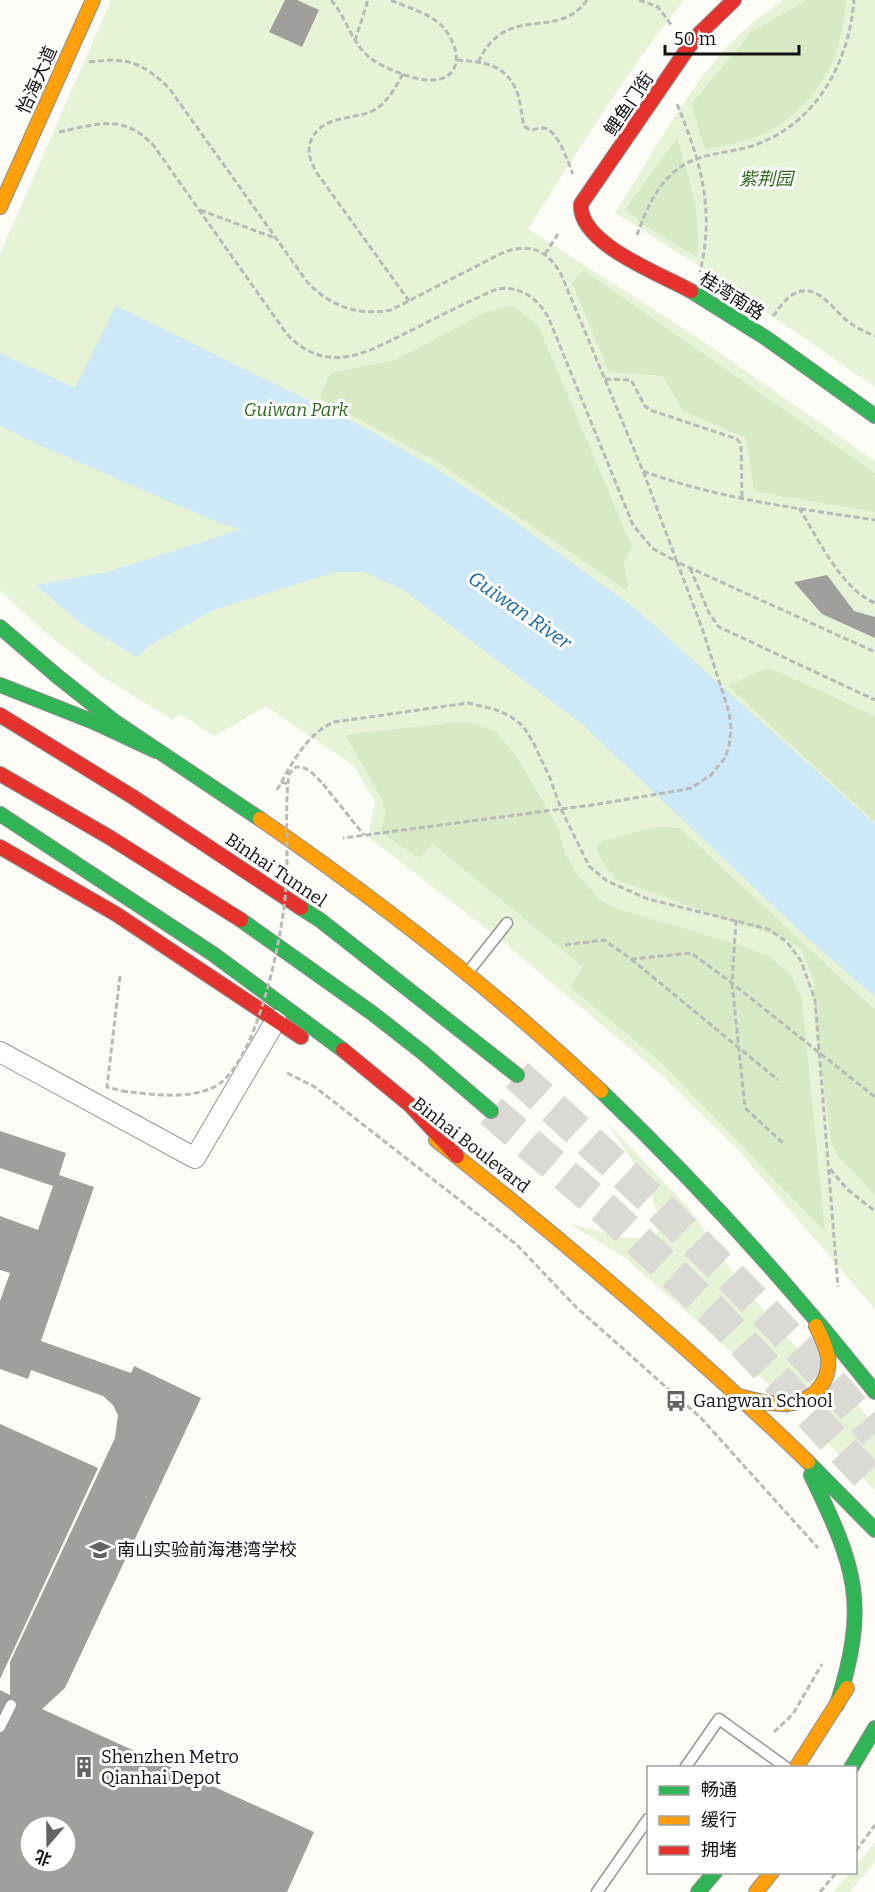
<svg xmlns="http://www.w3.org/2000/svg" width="875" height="1892" viewBox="0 0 875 1892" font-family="Bitter,'Noto Sans SC',serif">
  <rect width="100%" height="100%" fill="#fdfcf7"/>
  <path fill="#e7f3d7" d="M111,0h573c-58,72 -106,151 -156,229l169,108 178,124v848l-136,-158 -74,-73 -164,-138 -133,-103 7,-35 -21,-36 -88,-60 -51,30 -36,-22 -6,6 -72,-44 -55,-43 -46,-42v-337z
    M783,0h92v387l-179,-123 -81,-51c33,-52 63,-108 102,-155 19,-23 42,-41 66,-58z
    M608,1124l82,85 49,73 73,83 4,5 2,13 -41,9 -152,-134 -55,-34 57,14h23l6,-4 4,-11 -11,-37z
    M837,1380l38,46v64l-70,-70c19,-8 29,-20 32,-40z
    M875,1842v20l-25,30h-17l17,-19 6,-1v-6z"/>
  <path fill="#d8eac5" d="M807,0h39c-3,62 -35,118 -96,139 -15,5 -30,8 -45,10l-14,-45 60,-72z
    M677,138c12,40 25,77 20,119l-52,-31 -20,-17z
    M583,270l292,203v39l-121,-21 -8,-53 -63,-27 -20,-35 -54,-4 -37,-89z
    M512,305l26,20 94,222 -9,17 6,20 -3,6 -188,-128 -119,-64 12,-25 64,-13 91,-48z
    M768,667l107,49v106l-147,-136z
    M467,721l29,11 22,27 41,70 5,23 11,19 25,29 21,10 116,34 30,11 23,19 12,25 23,233 -162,-168 -93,-77 13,-20 -150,-123 -14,14 -39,-26 6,-17 -4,-16 -37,-64z
    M657,827l23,1 195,182v185l-38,-40 -6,-13 -17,-131v-31l-13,-31 -18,-12 -42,-12 -126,-46 -13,-18 -6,-14 6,-6z"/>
  <path fill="#cde8f7" d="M116,306l253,124 66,38 51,33 150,108 239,215v173l-71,-62 -221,-210 -180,-135 -39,-18h-29l-121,38 -64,35 -13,12 -57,-34 -44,-38 71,-13 135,-43 -23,-6 -173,-75 -46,-22v-73l75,35z"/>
  <path fill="#a19f9c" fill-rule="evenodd" d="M285,0h12l22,10 -17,37 -33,-15z
    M827,575l27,36 21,6v21l-53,-24 -28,-32z
    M0,1131l66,22 -7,22 35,12 -53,154 90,32 3,-7 67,32 -136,290 -23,21 272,123 -27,60h-287v-202l10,5v-33l105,-224 3,-23 -5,-10 -10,-9 -72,-26 -3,9 -28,-10v-68l10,-28 -10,-3v-54l38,14 15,-44 -53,-18zM30,1826h36v36h-36z
    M0,1424l98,44 -98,211z"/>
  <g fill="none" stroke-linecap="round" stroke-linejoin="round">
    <path stroke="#dad9d4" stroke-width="33" stroke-dasharray="33 16" stroke-linecap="butt" d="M517,1075c125,114 249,229 358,359
      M491,1111l116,100 110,104 158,169"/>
    <defs>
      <path id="lane" d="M469,971l38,-48
        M0,1727l11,-22
        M685,1768l34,-49 68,49
        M597,1892l51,-73"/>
      <path id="street" d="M0,1052l195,106 81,-138"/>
      <path id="fast" d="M691,291l75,47 109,78
        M0,627l57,49 58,46 145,97
        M0,685l94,37 62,29
        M0,814l213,140 130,96
        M301,908l19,12 197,155
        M241,920l131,93 50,39 69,59
        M601,1091c99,95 189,194 274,301
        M808,1462l67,68
        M811,1475c45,93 58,128 26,230
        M851,1768l24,-40
        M698,1892l17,-20"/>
      <path id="slow" d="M0,207l93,-207
        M260,819c119,82 235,172 341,272
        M436,1140c128,101 254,208 372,322
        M739,1396c14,4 28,8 42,8 27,1 50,-18 47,-47 -2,-11 -7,-21 -12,-31
        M796,1768l51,-80
        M756,1892l16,-20"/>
      <path id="jam" d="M691,291c-30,-17 -113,-47 -110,-87l107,-156 12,-15 34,-33
        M0,715l133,82 168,111
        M0,774l109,63 132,83
        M0,847l116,67 185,123
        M343,1050l67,55 47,51"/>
    </defs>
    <use href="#lane" stroke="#979795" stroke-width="13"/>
    <use href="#street" stroke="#979795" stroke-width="22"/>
    <use href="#fast" stroke="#8e8d8b" stroke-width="16"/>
    <use href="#slow" stroke="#8e8d8b" stroke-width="16"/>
    <use href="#jam" stroke="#8e8d8b" stroke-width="16"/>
    <path stroke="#b9b9b8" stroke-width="3" stroke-dasharray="6 3" stroke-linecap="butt" d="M331,0c16,18 20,42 38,57 15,12 56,29 74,21 24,-10 11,-41 -3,-54 -13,-12 -34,-17 -50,-24
      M639,0l19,7 14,19
      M355,41l13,-41
      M457,60c30,2 52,5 62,38 2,9 3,19 5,28 7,6 10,3 18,2 15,-1 26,34 31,46
      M89,62c38,-5 53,0 80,26l139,195c24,24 50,33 83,27l113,-58c27,-9 43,-2 57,22l82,197 34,91 198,90
      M478,62c30,-62 79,-19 109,-62
      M403,74c-8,14 -15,28 -29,36 -21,11 -49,4 -62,28 -6,13 -2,23 5,35l92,128
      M677,104c24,58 38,106 23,168
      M59,132c39,-8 64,-19 95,14l132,187c15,17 35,27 58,24 20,-2 39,-13 56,-21 32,-16 64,-33 97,-47 23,-4 42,10 52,30l84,206 19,23 25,14 25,66 27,84 2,18 -2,16 -4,12 -14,17 -20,13 -15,3 -77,13 -256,34
      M200,210l75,28
      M637,235c9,-25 21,-54 45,-69 20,-13 47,-13 70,-20 64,-21 97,-83 102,-146
      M545,254l13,-20
      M773,316c6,-7 11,-16 19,-21 23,-15 40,13 54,25 9,7 19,12 29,16
      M605,379l26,1 14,26 5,4 87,29 4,5 1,55
      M643,471c75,28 153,37 232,49
      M799,508c19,30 42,81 76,95
      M690,568l19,45 10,14 156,73
      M281,782l7,2
      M323,784l41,51
      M277,790c14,-25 29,-56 57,-68l134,-19 26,6 16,7 13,10 10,16 17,36 11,31 28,57 18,15 41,18 120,30 19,13 14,19 14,39 23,287
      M736,920l-4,63 13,125 38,35
      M631,959l147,121
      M120,976l-13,111 15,4
      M287,1073l28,14 202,158 59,62 125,111 117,130
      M830,1169l18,21 27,21
      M774,1732l19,-18 29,-50
      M856,1851l19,-26
      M820,1892l17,-20"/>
    <use href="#lane" stroke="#fffffe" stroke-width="10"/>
    <use href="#street" stroke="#fffffe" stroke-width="20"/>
    <use href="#fast" stroke="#30b455" stroke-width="14"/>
    <use href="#slow" stroke="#ff9f0a" stroke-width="14"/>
    <use href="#jam" stroke="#e5322d" stroke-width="14"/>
    <path stroke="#b9b9b8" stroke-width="3" stroke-dasharray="6 3" stroke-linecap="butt" d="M565,945l39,-5 27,19 60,-6 37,27 147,117
      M122,1091c29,3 62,9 90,-3 45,-19 71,-155 74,-200 3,-38 -2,-77 3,-114l7,-7c12,-1 19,9 27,17"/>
  </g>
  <defs>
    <symbol id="bus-bare" viewBox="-9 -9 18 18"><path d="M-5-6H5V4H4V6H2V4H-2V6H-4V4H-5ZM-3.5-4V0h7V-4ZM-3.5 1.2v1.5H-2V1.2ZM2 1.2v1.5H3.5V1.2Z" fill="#646362" stroke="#fff" stroke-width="2.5" paint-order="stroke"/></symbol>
    <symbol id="school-bare" viewBox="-9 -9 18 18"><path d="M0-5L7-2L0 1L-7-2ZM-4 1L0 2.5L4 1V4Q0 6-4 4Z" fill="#646362" stroke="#fff" stroke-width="2.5" paint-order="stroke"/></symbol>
    <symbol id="building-bare" viewBox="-9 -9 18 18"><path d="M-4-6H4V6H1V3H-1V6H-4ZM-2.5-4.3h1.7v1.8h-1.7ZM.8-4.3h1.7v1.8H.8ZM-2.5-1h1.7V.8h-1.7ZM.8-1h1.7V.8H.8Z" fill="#646362" stroke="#fff" stroke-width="2.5" paint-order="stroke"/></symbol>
  </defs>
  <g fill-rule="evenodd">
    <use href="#bus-bare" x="661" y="1386" width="30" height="30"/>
    <use href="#school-bare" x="85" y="1535" width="30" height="30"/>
    <use href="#building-bare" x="69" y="1752" width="30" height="30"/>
  </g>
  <g text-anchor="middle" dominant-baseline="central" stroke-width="6" stroke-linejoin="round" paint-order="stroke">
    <g font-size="18" fill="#111" stroke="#fff">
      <text transform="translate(37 80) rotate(-66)">怡海大道</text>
      <text transform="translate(629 104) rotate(-56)">鲤鱼门街</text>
      <text transform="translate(732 296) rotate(32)">桂湾南路</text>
      <text transform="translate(276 870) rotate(34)">Binhai Tunnel</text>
      <text transform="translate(471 1145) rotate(38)">Binhai Boulevard</text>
    </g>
    <g font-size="18" font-style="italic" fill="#2f6b1f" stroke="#fff">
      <text x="766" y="179">紫荆园</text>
      <text x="296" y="410">Guiwan Park</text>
    </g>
    <g font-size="18" fill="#111" stroke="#fff" text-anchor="start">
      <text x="693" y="1401">Gangwan School</text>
      <text x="117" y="1550">南山实验前海港湾学校</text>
      <text x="101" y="1757">Shenzhen Metro<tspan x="101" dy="21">Qianhai Depot</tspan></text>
    </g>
    <g font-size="20" font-style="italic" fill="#1768a6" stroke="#fff">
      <text transform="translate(520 610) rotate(35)">Guiwan River</text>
    </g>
  </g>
  <rect x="647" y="1766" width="210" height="108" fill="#ffffff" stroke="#a0a0a0" stroke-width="1.5"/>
  <rect x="659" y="1786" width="30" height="9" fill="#30b455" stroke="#a0a0a0" stroke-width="1.5"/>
  <text x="701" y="1796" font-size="18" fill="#111111">畅通</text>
  <rect x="659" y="1816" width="30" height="9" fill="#ff9f0a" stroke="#a0a0a0" stroke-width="1.5"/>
  <text x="701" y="1826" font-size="18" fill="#111111">缓行</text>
  <rect x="659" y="1846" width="30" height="9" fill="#e5322d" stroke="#a0a0a0" stroke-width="1.5"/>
  <text x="701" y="1856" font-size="18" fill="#111111">拥堵</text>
  <g transform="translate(48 1844) rotate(200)"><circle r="28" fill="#ffffff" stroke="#a0a0a0" stroke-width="1.5"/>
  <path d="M0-4.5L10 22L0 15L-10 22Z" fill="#646362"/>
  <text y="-9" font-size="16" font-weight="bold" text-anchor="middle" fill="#111111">北</text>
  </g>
  <path d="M665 45v9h134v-9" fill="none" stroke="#111111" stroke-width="3"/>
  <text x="674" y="45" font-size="18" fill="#111111" stroke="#ffffff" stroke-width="4.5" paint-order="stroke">50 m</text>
</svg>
